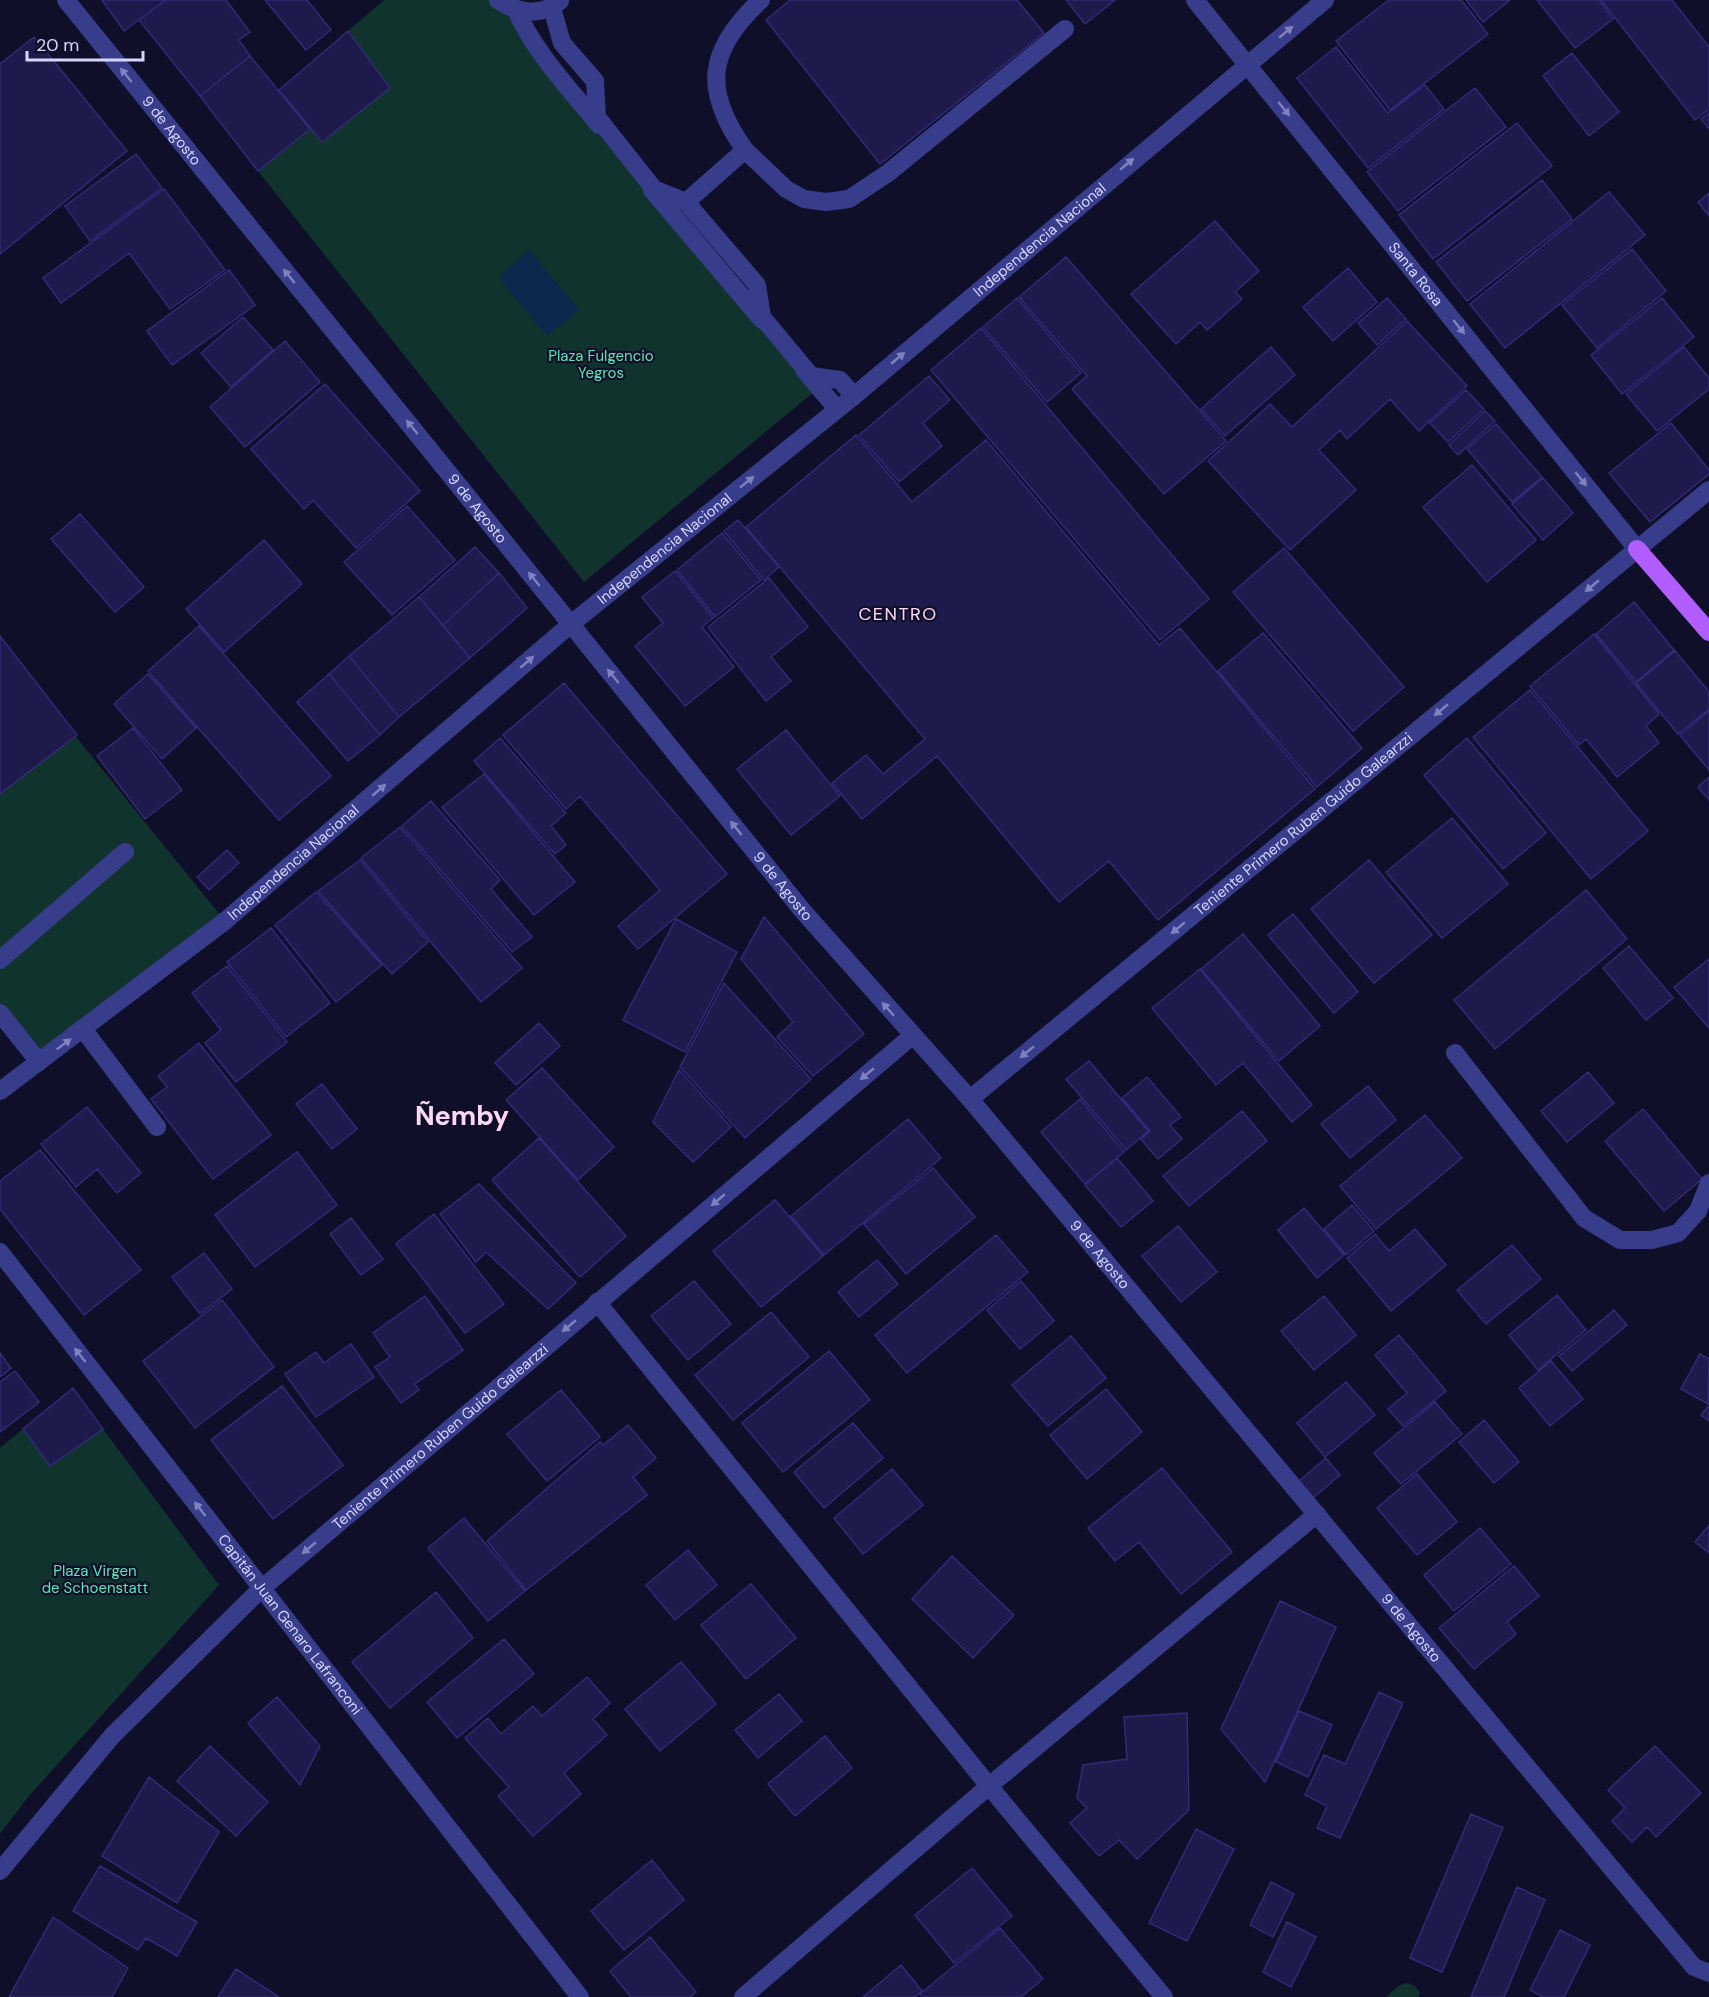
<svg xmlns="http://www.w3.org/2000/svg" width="1709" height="1997" viewBox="0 0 1709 1997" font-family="'DM Sans',sans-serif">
  <rect width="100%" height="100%" fill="#100f29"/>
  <path fill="#11332e" d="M384,0h111l320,391 -231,191 -326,-411 52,-42 -31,-39z
    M0,643l225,278 -195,140 -30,-39z
    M23,1429l27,37 53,-37 116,156 -191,212 -28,37v-386z
    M1408,1983l7,3 5,7 -2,4h-32l14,-12z"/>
  <path fill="#0a294d" d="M529,250l50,60 -32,26 -48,-58z"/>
  <path fill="#1e1a4b" stroke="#312a78" stroke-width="1.5" d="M102,0h64l-42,31z
    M166,0h60l24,32 -11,8 11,16 -50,40 -61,-76z
    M265,0h42l24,30 -25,20z
    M790,0h227l27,33 -164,131 -114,-144z
    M1066,0h49l-30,24z
    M1389,0h72l27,34 -98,76 -54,-69z
    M1466,0h44l-27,22z
    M1537,0h62l14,19 -38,29z
    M1601,0h71l37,47v62l-14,11z
    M348,31l42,57 -68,54 -43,-52z
    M34,37l93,114 -127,103v-190z
    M1336,47l52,66 37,-28 19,24 -76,59 -71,-90z
    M1572,53l47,59 -30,24 -46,-60z
    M250,56l60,73 -52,42 -58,-75z
    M1475,88l31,39 -108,84 -31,-39z
    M1709,113v16l-8,-10z
    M1517,123l35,43 -119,93 -34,-44z
    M136,154l26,34 -72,53 -25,-35z
    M1542,180l30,39 -105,82 -31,-39z
    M164,189l61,81 -55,39 -41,-56 -68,50 -18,-25z
    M1609,192l36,43 -140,113 -35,-44z
    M1709,193v23l-11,-14z
    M1215,221l44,50 -24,21 7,7 -35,31 -7,-8 -24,22 -45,-50z
    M1632,249l34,42 -69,57 -35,-43z
    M1066,257l160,184 -62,53 -92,-105 15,-13 -68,-79z
    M1348,268l29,34 -44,39 -30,-34z
    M229,270l26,35 -83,60 -25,-34z
    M1017,298l64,75 -34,29 -64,-75z
    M1387,298l19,21 -29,26 -19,-22z
    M1662,298l32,39 -72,57 -31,-39z
    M243,317l30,33 -42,37 -30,-34z
    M1407,321l60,65 -48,45 -29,-32 -43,40 -7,-9 -21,20 37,40 -66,60 -82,-89 62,-57 22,23z
    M981,328l228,271 -49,41 -229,-270z
    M285,341l35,41 -75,65 -35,-40z
    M1271,347l24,28 -70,61 -24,-27z
    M1684,347l25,31v11l-52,42 -31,-37z
    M929,376l21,24 -27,23 19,23 -43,36 -40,-47z
    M325,384l95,107 -64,57 -43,-48 -9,9 -53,-60z
    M1466,390l18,19 -36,33 -18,-19z
    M1485,411l10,10 -37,34 -9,-10z
    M1671,423l38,47v4l-59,48 -41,-49z
    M1496,424l46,53 -30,25 -45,-53z
    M856,435l56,67 74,-62 173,205 21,-17 135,161 -157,131 -49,-59 -50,41 -122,-146 -75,63 -30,-36 34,-28 17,19 42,-35 -179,-212z
    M1472,465l64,75 -49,42 -64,-75z
    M1543,478l30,35 -30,27 -31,-36z
    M407,506l48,54 -63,55 -48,-53z
    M80,514l64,73 -29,25 -64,-73z
    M738,520l41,47 -15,13 -40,-49z
    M722,533l39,47 -46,37 -38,-47z
    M264,540l38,44 -78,68 -38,-43z
    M475,547l24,26 -56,52 -24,-28z
    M1284,548l120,139 -51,44 -120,-139z
    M675,571l38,47 -11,9 32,40 -49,39 -50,-60 28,-23 -21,-26z
    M499,573l28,35 -57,50 -27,-33z
    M769,578l39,49 -37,30 20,24 -25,20 -58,-74z
    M419,597l51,61 -71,59 -50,-61z
    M1634,602l40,48 -38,32 -40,-48z
    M199,626l132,150 -52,44 -131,-149z
    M1263,633l99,115 -45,39 -99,-116z
    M1594,634l65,80 -13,12 13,17 -42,34 -31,-38 -7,6 -49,-59z
    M0,636l77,99 -77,59z
    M1675,651l34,41v17l-31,25 -42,-51z
    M349,656l50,61 -19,18 -51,-61z
    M148,674l48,54 -34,31 -48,-55z
    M329,674l51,61 -32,26 -51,-59z
    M564,683l163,191 -89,75 -20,-23 42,-36 -80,-94 -14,13 -63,-74z
    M1530,690l118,141 -57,48 -118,-142z
    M1709,711v59l-29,-35z
    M133,728l49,62 -37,29 -48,-63z
    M786,730l54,66 -49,39 -54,-66z
    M500,738l66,75 -15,13 15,19 -11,9 -81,-93z
    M1467,738l79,95 -43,36 -79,-94z
    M484,774l91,108 -41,33 -92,-108z
    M1709,777v23l-11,-13z
    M431,801l69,79 -9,9 41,48 -20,15 -110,-126z
    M1452,818l56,66 -66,54 -56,-66z
    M400,827l122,141 -41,34 -120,-144z
    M227,850l12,13 -30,27 -12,-13z
    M360,860l68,82 -36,32 -74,-83z
    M1369,860l63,75 -58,48 -63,-74z
    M1586,890l41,49 -132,110 -41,-49z
    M316,892l66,73 -46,37 -61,-77z
    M1293,914l65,78 -24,21 -66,-78z
    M764,917l100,117 -51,42 -36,-39 16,-15 -52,-63z
    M676,919l61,33 -52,100 -62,-32z
    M271,928l59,75 -44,34 -59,-75z
    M1243,934l77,92 -41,35 -78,-92z
    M1629,946l44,52 -27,22 -43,-52z
    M1709,959v69l-35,-41z
    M227,966l60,76 -51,40 -31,-39 16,-13 -29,-37z
    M1200,969l112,136 -20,17 -49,-59 -27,22 -64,-77z
    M724,983l87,96 -66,59 -65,-71z
    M539,1023l21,23 -44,39 -21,-22z
    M199,1043l72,92 -58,44 -62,-80 16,-12 -9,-11z
    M1089,1061l59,70 -22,19 -60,-71z
    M542,1068l72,79 -36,33 -72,-80z
    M679,1070l52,57 -38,35 -40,-40z
    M1588,1072l26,31 -47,39 -26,-31z
    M1147,1077l34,40 -11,8 12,14 -24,20 -17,-20 9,-8 -28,-33z
    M322,1084l35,45 -25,20 -36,-45z
    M1368,1086l28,34 -46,38 -29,-34z
    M1080,1099l44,53 -39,32 -44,-52z
    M87,1107l54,66 -24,20 -20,-24 -21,18 -35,-43z
    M1643,1109l59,70 -38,32 -59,-70z
    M1242,1111l25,30 -78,65 -26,-30z
    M1425,1115l37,43 -86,71 -36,-43z
    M908,1119l33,39 -117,97 -33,-39z
    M539,1138l87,98 -46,41 -88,-97z
    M40,1150l101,120 -57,45 -84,-106v-28z
    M297,1152l40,53 -82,62 -40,-52z
    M1117,1158l36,43 -32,26 -36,-42z
    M933,1168l42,49 -69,57 -42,-50z
    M479,1184l97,99 -28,26 -62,-57 -10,10 -36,-48z
    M775,1200l48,56 -62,51 -48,-56z
    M1352,1205l22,26 -28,24 -22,-26z
    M1304,1208l40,47 -27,23 -39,-48z
    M434,1214l70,90 -39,29 -69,-89z
    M351,1218l32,41 -22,16 -31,-41z
    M1178,1226l39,46 -36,30 -39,-46z
    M1415,1229l31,36 -55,46 -44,-53 28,-24 14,17z
    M996,1235l32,37 -121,101 -32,-38z
    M1512,1245l29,34 -55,45 -29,-34z
    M204,1253l28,36 -32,25 -28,-37z
    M877,1260l21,24 -39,33 -21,-25z
    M694,1281l37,43 -43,36 -37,-44z
    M1021,1281l33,40 -34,28 -33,-39z
    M1557,1295l29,35 -48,40 -29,-35z
    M425,1296l38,54 -48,34 4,6 -18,13 -26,-36 15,-10 -17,-24z
    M1324,1296l32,39 -42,35 -33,-39z
    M222,1300l52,67 -79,61 -52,-67z
    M1614,1310l13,15 -55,46 -13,-15z
    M771,1312l38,45 -76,63 -38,-45z
    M1399,1335l47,56 -43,35 -15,-17 19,-16 -32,-38z
    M1071,1336l35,42 -58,48 -36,-41z
    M351,1344l23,33 -58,40 -31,-43 31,-22 8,11z
    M829,1351l41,49 -87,72 -41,-49z
    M0,1353l11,15 -11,9z
    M1700,1354l9,5 -1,45 -27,-15z
    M1551,1361l32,38 -33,27 -31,-38z
    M15,1371l24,31 -39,30v-50z
    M1346,1382l29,33 -50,42 -28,-34z
    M282,1386l61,79 -70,54 -62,-79z
    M73,1388l30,41 -53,37 -27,-37z
    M1106,1389l36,43 -55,47 -37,-44z
    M561,1390l39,47 -53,44 -40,-47z
    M1435,1402l27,32 -61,50 -27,-31z
    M1709,1405v16l-8,-6z
    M1484,1420l35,42 -25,21 -35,-41z
    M853,1423l30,35 -59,50 -30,-36z
    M628,1425l28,33 -23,19 14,18 -121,95 -39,-49 113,-99 3,3z
    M1326,1458l14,17 -27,23 -14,-17z
    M1162,1468l70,84 -51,42 -42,-52 -24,19 -27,-33z
    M892,1469l31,36 -60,49 -29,-36z
    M1417,1474l40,48 -40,33 -40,-47z
    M464,1518l61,73 -37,30 -60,-73z
    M1709,1525v28l-14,-11z
    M1480,1528l31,36 -57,47 -30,-36z
    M688,1550l29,35 -42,35 -29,-35z
    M952,1556l62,59 -41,43 -61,-59z
    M1514,1566l25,30 -32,26 9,12 -42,35 -35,-41z
    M751,1584l45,54 -50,41 -45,-54z
    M436,1592l37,46 -83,70 -38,-46z
    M1280,1601l56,26 -71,155 -44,-53z
    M504,1639l30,35 -77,64 -30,-36z
    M681,1662l35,42 -56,47 -35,-42z
    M587,1677l23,26 -17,16 14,16 -43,38 17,21 -48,42 -35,-40 11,-9 -44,-49 23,-20 13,16 32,-28 9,10z
    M1379,1692l24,11 -63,135 -23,-10 10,-22 -22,-11 19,-40 21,9z
    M779,1694l23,27 -44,37 -23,-28z
    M277,1697l43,49 -20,39 -52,-62z
    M1299,1711l33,14 -24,52 -32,-15z
    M1187,1713l2,97 -52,49 -18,-19 -20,16 -29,-33 17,-15 -10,-10 6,-33 44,-6 -3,-42z
    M825,1736l27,32 -57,48 -27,-32z
    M210,1746l58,56 -32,34 -59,-55z
    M1655,1746l46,47 -45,44 -9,-10 -15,15 -20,-21 13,-13 -17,-18z
    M149,1777l70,55 -42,71 -75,-47z
    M1471,1814l32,14 -61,144 -32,-14z
    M1196,1829l38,20 -47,92 -38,-18z
    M652,1860l32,40 -60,50 -33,-39z
    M100,1866l97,56 -20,34 -31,-18 -8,12 -65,-39z
    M972,1868l40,48 -58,47 -39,-48z
    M1271,1882l23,12 -21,43 -23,-12z
    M1517,1887l28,13 -41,97h-33z
    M53,1917l75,51 -16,29h-103z
    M1287,1922l29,15 -25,50 -28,-15z
    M1000,1928l43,51 -22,18h-98l-3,-3z
    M1560,1930l30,15 -26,52h-21l-13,-7z
    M650,1937l46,55 -6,5h-59l-21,-26z
    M901,1965l21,26 -7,6h-52z
    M236,1969l43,28h-61z"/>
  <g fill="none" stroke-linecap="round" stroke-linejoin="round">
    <g stroke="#373d8a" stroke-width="18">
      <path id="s1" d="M66,0l736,910 168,189 724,868 15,6"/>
      <path d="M498,0c19,13 44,17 62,1"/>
      <path id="s2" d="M1195,0l442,549"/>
      <path d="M552,8l10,35 33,38 2,36 57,72 32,13 71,83 5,32 49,59 29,4 14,16"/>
      <path d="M516,10c19,43 53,78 83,115"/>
      <path d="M745,150c-43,-60 -38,-100 16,-150"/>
      <path d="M652,190l110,130"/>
      <path d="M686,202l59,-52 41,39 18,10 22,3 23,-3 39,-26 177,-144"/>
      <path d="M805,371l32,38"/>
      <path d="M0,960l125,-108"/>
      <path d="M0,1013l39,49"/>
      <path d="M83,1029l74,98"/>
      <path d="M1455,1053l129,165 36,22h32l26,-7 20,-22 11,-28"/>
      <path id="s3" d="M0,1091l225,-170 346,-297 283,-228 471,-396"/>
      <path id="s4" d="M970,1099l739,-609"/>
      <path id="s5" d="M0,1252l580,745"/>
      <path d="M597,1302l392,484 175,211"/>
      <path id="s6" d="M0,1871l112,-135 149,-147 651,-553"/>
      <path d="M743,1997l246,-211 328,-272"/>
    </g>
    <path stroke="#b15dff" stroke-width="18" d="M1637,549l72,83"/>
  </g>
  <defs><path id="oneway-solid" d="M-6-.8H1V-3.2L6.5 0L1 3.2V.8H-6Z" transform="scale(1.5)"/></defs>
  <g fill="#7f82bf">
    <use href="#oneway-solid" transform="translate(1286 32) rotate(-40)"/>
    <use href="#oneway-solid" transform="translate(126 75) rotate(-129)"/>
    <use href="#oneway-solid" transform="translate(1284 109) rotate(51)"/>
    <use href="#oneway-solid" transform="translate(1127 164) rotate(-40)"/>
    <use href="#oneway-solid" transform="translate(289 276) rotate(-129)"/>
    <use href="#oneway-solid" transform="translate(1459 327) rotate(51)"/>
    <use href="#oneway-solid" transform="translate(898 358) rotate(-40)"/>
    <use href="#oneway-solid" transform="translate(412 427) rotate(-129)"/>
    <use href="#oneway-solid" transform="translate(1581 479) rotate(51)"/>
    <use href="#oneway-solid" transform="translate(747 482) rotate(-39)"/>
    <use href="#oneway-solid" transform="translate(534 579) rotate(-129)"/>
    <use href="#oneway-solid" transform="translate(1592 586) rotate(140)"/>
    <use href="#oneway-solid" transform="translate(527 662) rotate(-41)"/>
    <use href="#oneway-solid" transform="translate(613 676) rotate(-129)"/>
    <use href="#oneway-solid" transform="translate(1441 710) rotate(140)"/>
    <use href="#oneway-solid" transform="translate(379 790) rotate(-41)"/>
    <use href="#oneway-solid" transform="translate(736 828) rotate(-129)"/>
    <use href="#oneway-solid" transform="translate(1178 928) rotate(140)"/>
    <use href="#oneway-solid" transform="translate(888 1009) rotate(-131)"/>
    <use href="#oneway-solid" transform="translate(64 1044) rotate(-37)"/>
    <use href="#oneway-solid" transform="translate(1027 1052) rotate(141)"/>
    <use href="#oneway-solid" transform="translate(867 1074) rotate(140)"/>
    <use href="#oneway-solid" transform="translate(718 1200) rotate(140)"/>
    <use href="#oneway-solid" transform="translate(569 1326) rotate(140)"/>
    <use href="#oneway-solid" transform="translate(80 1355) rotate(-128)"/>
    <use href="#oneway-solid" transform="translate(200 1509) rotate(-128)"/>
    <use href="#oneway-solid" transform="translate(309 1548) rotate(140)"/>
  </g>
  <g text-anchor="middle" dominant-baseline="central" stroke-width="4.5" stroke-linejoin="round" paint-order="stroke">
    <g font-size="15" fill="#d6d6ff" stroke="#100f29">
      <text stroke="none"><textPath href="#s1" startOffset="168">9 de Agosto</textPath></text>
      <text stroke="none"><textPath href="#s3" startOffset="1344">Independencia Nacional</textPath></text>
      <text stroke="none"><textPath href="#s2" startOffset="352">Santa Rosa</textPath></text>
      <text stroke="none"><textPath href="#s1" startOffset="654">9 de Agosto</textPath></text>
      <text stroke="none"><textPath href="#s3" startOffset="858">Independencia Nacional</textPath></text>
      <text stroke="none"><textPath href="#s4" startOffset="432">Teniente Primero Ruben Guido Galearzzi</textPath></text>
      <text stroke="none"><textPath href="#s3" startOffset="372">Independencia Nacional</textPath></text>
      <text stroke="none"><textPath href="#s1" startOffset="1140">9 de Agosto</textPath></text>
      <text stroke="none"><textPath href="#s1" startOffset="1626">9 de Agosto</textPath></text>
      <text stroke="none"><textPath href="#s6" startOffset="620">Teniente Primero Ruben Guido Galearzzi</textPath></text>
      <text stroke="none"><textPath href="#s5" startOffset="472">Capitán Juan Genaro Lafranconi</textPath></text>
      <text stroke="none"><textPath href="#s1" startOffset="2112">9 de Agosto</textPath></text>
    </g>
    <g font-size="15" fill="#5be6b4" stroke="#100f29">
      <text x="601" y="356">Plaza Fulgencio<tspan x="601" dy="17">Yegros</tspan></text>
      <text x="95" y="1571">Plaza Virgen<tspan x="95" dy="17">de Schoenstatt</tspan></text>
    </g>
    <g font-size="18" letter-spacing="1.5" fill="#ffd8f5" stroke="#100f29">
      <text x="898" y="614">CENTRO</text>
    </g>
    <g font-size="27" font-weight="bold" fill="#ffd8f5" stroke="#100f29">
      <text x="462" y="1115">Ñemby</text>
    </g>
  </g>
  <path d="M27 51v9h116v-9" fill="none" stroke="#d6d6ff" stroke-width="3"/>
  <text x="36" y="51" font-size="18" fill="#d6d6ff" stroke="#100f29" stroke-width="4.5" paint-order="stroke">20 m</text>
</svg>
